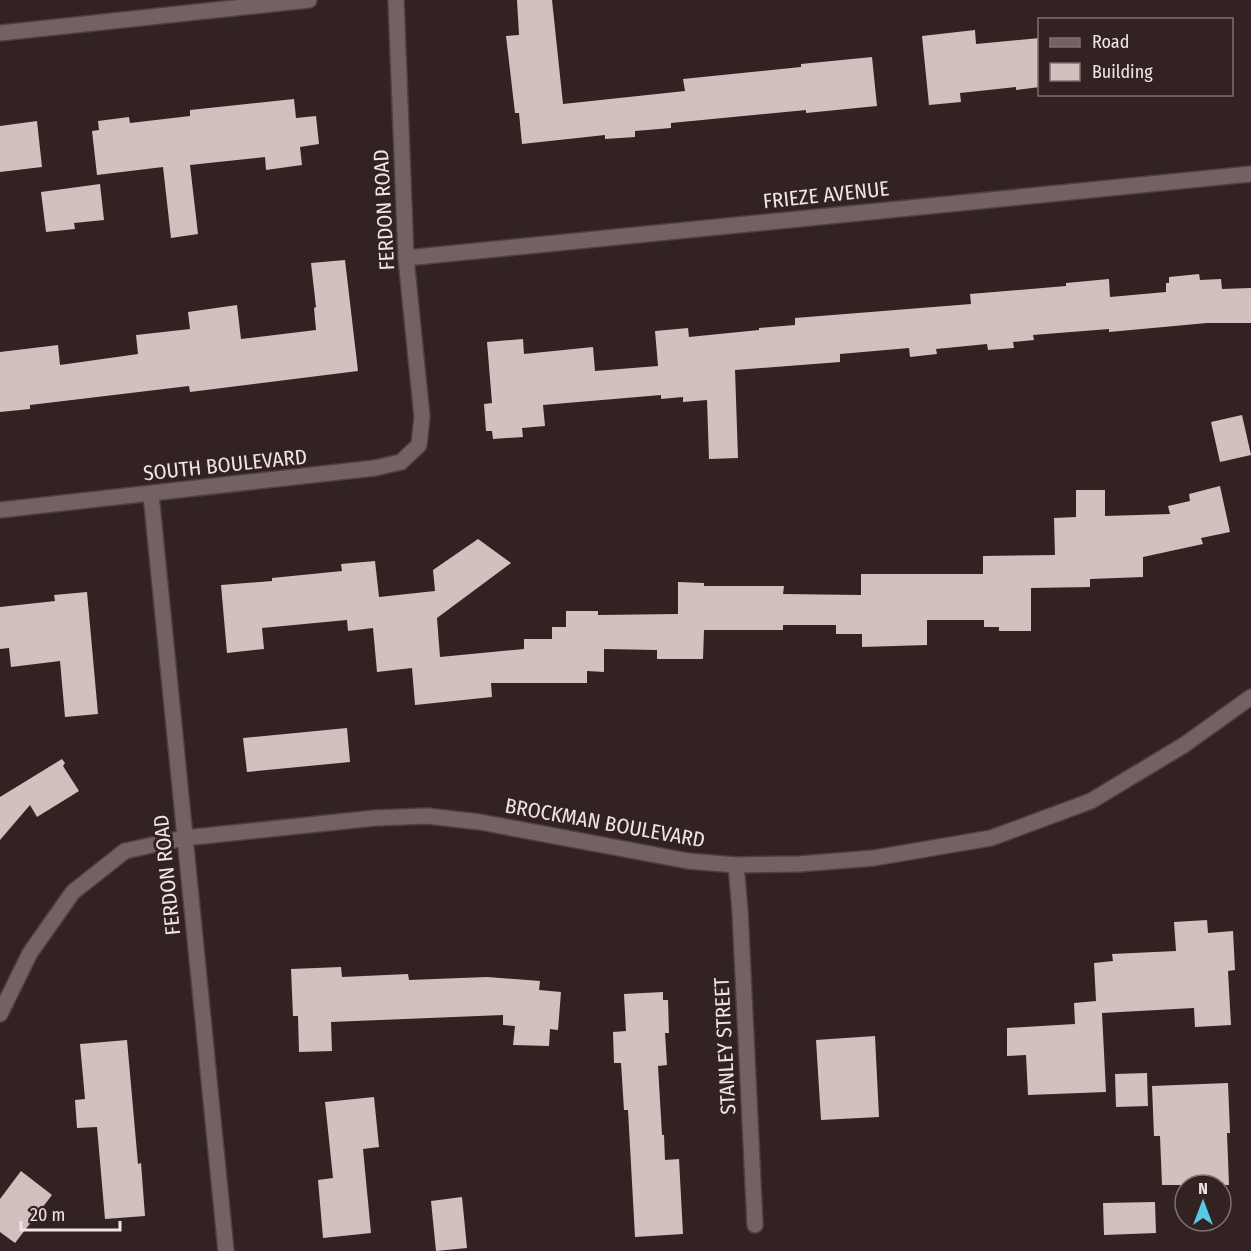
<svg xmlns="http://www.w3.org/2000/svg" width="1251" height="1251" viewBox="0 0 1251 1251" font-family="'Fira Sans Condensed',sans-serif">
  <rect width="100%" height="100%" fill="#322322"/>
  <path fill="#d3bfbe" d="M517,0h35l11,104 122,-13 -2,-12 118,-12v-3l71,-7 5,49 -71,7v-3l-135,13v5l-36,3v6l-30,2v-4l-83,9 -3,-31h-4l-9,-77 13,-1z
    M975,30l1,14 64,-6v49l-24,3v-3l-56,6 1,9 -32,3 -7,-69z
    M294,99l2,19 20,-2 3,28 -19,3 2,18 -36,5 -1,-13 -75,8 8,69 -27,4 -8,-71 -66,8 -5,-44 7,-1 -1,-9 31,-4 1,6 60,-7v-6z
    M37,121l5,46 -42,5v-46z
    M100,184l4,36 -30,3 1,6 -29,3 -5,-40z
    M345,260l13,111 -168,21 -1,-6 -159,19v4l-30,3v-60l58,-7 2,20 78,-11 -2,-19 54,-6 -2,-17 49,-7 4,34 75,-9 -2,-22 2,-1 -5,-44z
    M1199,274l1,6 21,-1 1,10 29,-1v35h-44l-98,9v-3l-76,6 1,5 -21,2 1,6 -26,2 -1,-6 -51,5 1,5 -27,3 -1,-9 -69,6v8l-105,8 3,88 -29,1 -2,-59 -24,2v-5l-22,2v-4l-118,10 2,21 -23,2 1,9 -30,2 -1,-8h-6l-2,-27 8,-1 -5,-61 36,-3 1,15 69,-7 2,24 63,-5 -3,-35 33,-3 1,9 70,-7v-2l36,-3v-7l176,-14 -1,-10 96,-8v-3l43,-4 1,18 56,-5v-9h3v-6z
    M1242,415l9,40 -31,7 -9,-40z
    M1220,486l10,46 -29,6 2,6 -60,13v20l-53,2v8l-59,1v43h-32v-4h-15v-7h-57v25l-65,2v-13h-26v-9h-53v5h-79l-1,29h-46v-9l-53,-1v23l-17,-1v12h-96l1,14 -77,8 -3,-37 -35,4 -4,-44 -25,3 -1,-11 -85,8 2,21 -37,4 -6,-68 51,-4v-3l70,-7 -1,-7 34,-3 4,36 56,-6 -2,-21 45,-31 33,24 -74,55 3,39 84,-8v-10h28v-12h14v-16h32v4l80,-1v-32l26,1v3h80l-1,8 78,1v-21h122v-18l72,-1 -1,-37 22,-1v-27h29v26l65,-2 -2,-8 22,-5 -1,-7z
    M87,592l11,122 -33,3 -5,-56 -49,6 -2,-19 -9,1v-42l55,-6 -1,-6z
    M347,728l3,34 -103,10 -4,-34z
    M62,759l3,4 -2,3 16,25 -42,26 -7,-12 -30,35v-43z
    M1207,920l1,13 25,-2 2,39 -7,1 3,54 -36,2 -1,-19 -92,5 4,79 -78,3 -2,-40 -19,1v-28l68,-4 -1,-21 22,-2 -2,-38 19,-2 -1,-7 64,-3 -2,-29z
    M341,967l1,10 66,-3 1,6 78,-3 53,4 -1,9 22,2 -3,38 -8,-1 -1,17 -36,-1 2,-19 -12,-1v-10l-172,7 1,29 -33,1 -1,-36h-5l-2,-47z
    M663,992v8h5l1,33h-4l2,32 -9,1 4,69h2l1,25 14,-1 4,75 -48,3 -7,-127h-4l-3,-47h-7l-1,-31 13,-1 -2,-37z
    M875,1036l4,81 -58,3 -5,-80z
    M127,1040l11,124 3,-1 4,53 -40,3 -8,-92 -20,1 -2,-28 10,-1 -5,-55z
    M1147,1073l1,33 -32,1 -1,-33z
    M1228,1083l2,50h-3l2,52h-67l-2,-49h-6l-2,-50z
    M374,1097l5,50 -16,2 8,84 -48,5 -5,-58 15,-2 -8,-76z
    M21,1171l31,24 -37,48 -15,-11v-33z
    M462,1197l5,51 -31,3 -5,-50z
    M1155,1202l1,31 -52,2 -1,-32z"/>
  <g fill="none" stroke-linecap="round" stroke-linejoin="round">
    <defs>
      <path id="minor" d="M0,33l309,-33
        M406,258l845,-84
        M151,494l75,757
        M0,510l375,-42 26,-6 18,-17 3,-28 -16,-159 -10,-258
        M736,865l4,46 15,314
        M0,1014l30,-61 43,-61 52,-41 59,-13 191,-20 52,-2 53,6 208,39 48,4 63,-1 75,-6 117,-20 100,-37 93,-56 67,-48"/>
    </defs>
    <use href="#minor" stroke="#4d4040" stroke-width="18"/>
    <use href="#minor" stroke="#746262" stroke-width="15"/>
  </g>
  <g text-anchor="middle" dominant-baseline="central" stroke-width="6" stroke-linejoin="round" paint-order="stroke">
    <g font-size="21" fill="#f0e5e5" stroke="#322322">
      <text transform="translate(826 195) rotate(-6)">FRIEZE AVENUE</text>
      <text transform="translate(384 210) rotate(-93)">FERDON ROAD</text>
      <text transform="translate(225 465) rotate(-6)">SOUTH BOULEVARD</text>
      <text transform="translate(605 823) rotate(10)">BROCKMAN BOULEVARD</text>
      <text transform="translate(167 875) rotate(-96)">FERDON ROAD</text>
      <text transform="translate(725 1046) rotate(-93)">STANLEY STREET</text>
    </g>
  </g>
  <rect x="1038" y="18" width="195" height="78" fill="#322322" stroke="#7e7170" stroke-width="1.5"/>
  <rect x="1050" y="38" width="30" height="9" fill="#746262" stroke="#7e7170" stroke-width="1.5"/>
  <text x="1092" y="48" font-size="18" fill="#f0e5e5">Road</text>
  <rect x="1050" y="63" width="30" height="18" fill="#d3bfbe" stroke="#7e7170" stroke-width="1.5"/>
  <text x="1092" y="78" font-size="18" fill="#f0e5e5">Building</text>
  <g transform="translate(1203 1203)"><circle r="28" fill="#322322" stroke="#7e7170" stroke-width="1.5"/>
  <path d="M0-4.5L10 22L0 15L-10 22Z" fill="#59c8e4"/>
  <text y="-9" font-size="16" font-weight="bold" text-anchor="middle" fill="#f0e5e5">N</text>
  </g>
  <path d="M21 1221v9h99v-9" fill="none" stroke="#f0e5e5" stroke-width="3"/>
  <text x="30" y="1221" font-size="18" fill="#f0e5e5" stroke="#322322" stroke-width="4.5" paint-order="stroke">20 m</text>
</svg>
